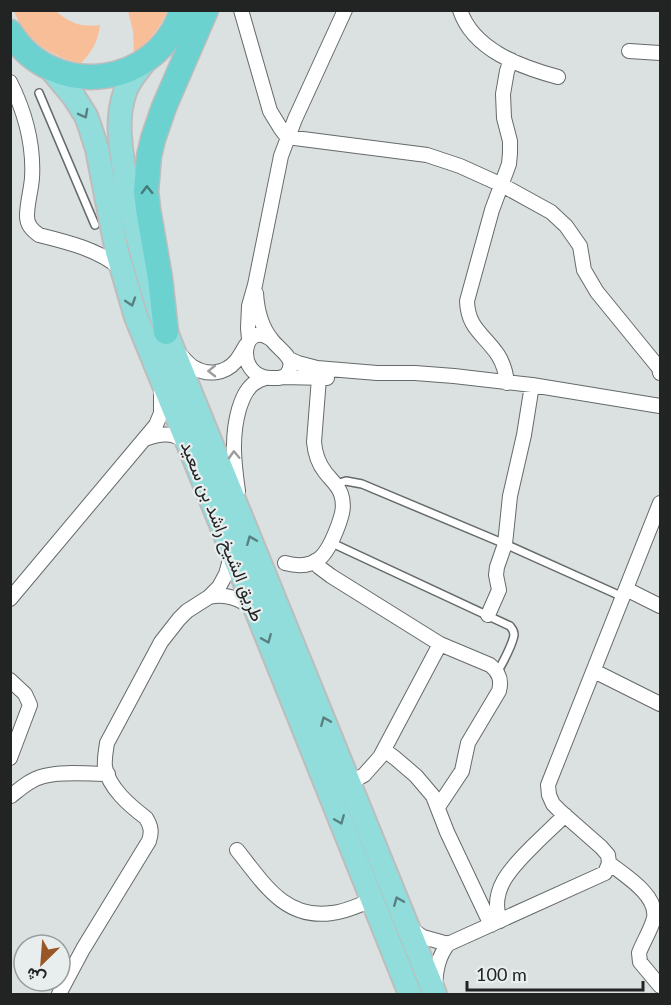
<svg xmlns="http://www.w3.org/2000/svg" width="671" height="1005" viewBox="0 0 671 1005" font-family="Lato,Vazirmatn,sans-serif">
  <rect width="100%" height="100%" fill="#dbe0e0"/>
  <path fill="#f8be98" d="M14,11h42c13,12 27,17 44,14 -2,16 -8,27 -19,38 -30,-6 -56,-23 -67,-52z
    M128,11h39c-7,18 -18,30 -33,42l-1,-22z"/>
  <g fill="none" stroke-linecap="round" stroke-linejoin="round">
    <defs>
      <path id="service" d="M39,93l56,132
        M336,484l10,-3 16,3 143,60 118,53
        M332,543l178,83c2,3 4,4 4,9 -1,8 -12,30 -17,37"/>
      <path id="minor" d="M241,10l29,101 11,18 6,8 140,18 33,11 42,19 49,27 15,14 14,20 4,24 13,22 62,76 1,5
        M460,10c13,40 61,57 98,67
        M629,51l31,2
        M10,82c15,30 24,62 22,96 -1,13 -5,25 -5,38 0,9 5,14 12,19 28,7 58,14 81,33
        M256,293c1,16 5,34 16,47 5,7 15,13 18,21 1,4 0,9 -3,13 -4,5 -11,4 -17,4 -37,-2 -27,-61 2,-38
        M249,339l-1,-11 1,-22 6,-21 26,-129 14,-37 50,-109
        M179,354c5,4 9,10 14,13 14,9 32,7 43,-6 4,-5 7,-11 10,-16
        M289,359l9,4 19,5 60,5h38l39,3 78,9 128,21
        M282,377l45,1
        M507,383c-1,-10 -4,-20 -9,-28 -14,-21 -30,-26 -31,-54l25,-91 17,-46 1,-11v-12l-6,-23 -1,-24 4,-23 4,-11
        M145,439c16,-6 29,-7 42,4
        M238,491c-4,-28 -7,-54 1,-82 3,-9 6,-18 14,-25 4,-3 8,-5 13,-6
        M315,561l4,6 12,9 109,68 50,21c9,7 12,15 9,26l-31,52 -6,28 -24,36
        M285,563c33,9 43,-10 53,-37 4,-11 7,-20 3,-32 -3,-9 -10,-14 -16,-22 -7,-9 -10,-19 -11,-30l5,-64
        M626,589l34,17
        M209,597c18,-4 31,2 45,12
        M10,599l146,-174 5,-12v-22
        M488,615l11,-25 -3,-15 1,-8 8,-23 5,-48 14,-61 8,-50
        M594,671l66,33
        M10,680l15,14 5,11 -20,53
        M384,750l11,8 21,18 17,20 14,36 44,93
        M350,783l14,-8 16,-18 60,-113
        M11,796c10,-8 20,-17 33,-20 18,-5 45,-2 64,-2
        M237,850c26,32 47,70 95,63 13,-1 27,-8 40,-13
        M609,863c15,12 49,32 45,55 -3,12 -11,24 -15,35l1,9 20,24
        M500,921c-12,-32 14,-56 34,-76 10,-10 21,-20 31,-30
        M409,928l14,9 25,7
        M435,986c1,-16 3,-29 13,-42l157,-71 4,-10 -1,-8 -7,-8 -41,-36 -7,-7 -4,-9 -1,-10 112,-282
        M59,994l24,-45 66,-108c3,-9 2,-15 -3,-23 -17,-13 -37,-30 -41,-51 -1,-8 1,-16 2,-24l54,-101 18,-23 8,-8 22,-14 10,-10 7,-13 6,-22"/>
      <path id="primary" d="M145,61c-7,10 -16,19 -20,31 -9,26 -5,51 -1,78 8,55 24,108 42,162l269,662
        M49,67l25,30 12,19 4,11 7,22 20,103 19,65 120,293 154,384"/>
      <path id="trunk" d="M10,32c43,69 148,56 172,-22
        M166,332l-6,-54 -12,-69 -2,-18 3,-35 4,-17 11,-32 42,-97"/>
    </defs>
    <use href="#service" stroke="#656a6a" stroke-width="10"/>
    <use href="#minor" stroke="#656a6a" stroke-width="16"/>
    <use href="#primary" stroke="#bdbdbd" stroke-width="26"/>
    <use href="#trunk" stroke="#bdbdbd" stroke-width="27"/>
    <use href="#service" stroke="#fff" stroke-width="7"/>
    <use href="#minor" stroke="#fff" stroke-width="14"/>
    <use href="#primary" stroke="#90dddc" stroke-width="22"/>
    <use href="#trunk" stroke="#6bd2d0" stroke-width="24"/>
  </g>
  <defs><path id="oneway-chevron" d="M-2-3.5L2.5 0L-2 3.5" fill="none" stroke-width="1.6" stroke-linecap="round" stroke-linejoin="round" transform="scale(1.5)"/></defs>
  <g stroke="#598080">
    <use href="#oneway-chevron" transform="translate(84 114) rotate(62)"/>
    <use href="#oneway-chevron" transform="translate(131 302) rotate(72)"/>
    <use href="#oneway-chevron" transform="translate(251 540) rotate(-112)"/>
    <use href="#oneway-chevron" transform="translate(267 639) rotate(68)"/>
    <use href="#oneway-chevron" transform="translate(325 721) rotate(-112)"/>
    <use href="#oneway-chevron" transform="translate(340 820) rotate(68)"/>
    <use href="#oneway-chevron" transform="translate(398 901) rotate(-112)"/>
  </g>
  <use stroke="#467b7a" href="#oneway-chevron" transform="translate(147 190) rotate(-91)"/>
  <g stroke="#9c9c9c">
    <use href="#oneway-chevron" transform="translate(212 371) rotate(179)"/>
    <use href="#oneway-chevron" transform="translate(234 455) rotate(-92)"/>
  </g>
  <g text-anchor="middle" dominant-baseline="central" stroke-width="4.5" stroke-linejoin="round" paint-order="stroke">
    <g font-size="18" fill="#222424" stroke="#e8eded">
      <text transform="translate(223 531) rotate(68)">طريق الشيخ راشد بن سعيد</text>
    </g>
  </g>
  <rect width="671" height="1005" fill="none" stroke="#222424" stroke-width="24"/>
  <g transform="translate(42 963) rotate(205)"><circle r="28" fill="#e8eded" stroke="#999d9d" stroke-width="1.5"/>
  <path d="M0-4.5L10 22L0 15L-10 22Z" fill="#995725"/>
  <text y="-9" font-size="16" font-weight="bold" text-anchor="middle" fill="#222424">ش</text>
  </g>
  <path d="M467 981v9h176v-9" fill="none" stroke="#222424" stroke-width="3"/>
  <text x="476" y="981" font-size="18" fill="#222424" stroke="#e8eded" stroke-width="4.5" paint-order="stroke">100 m</text>
</svg>
